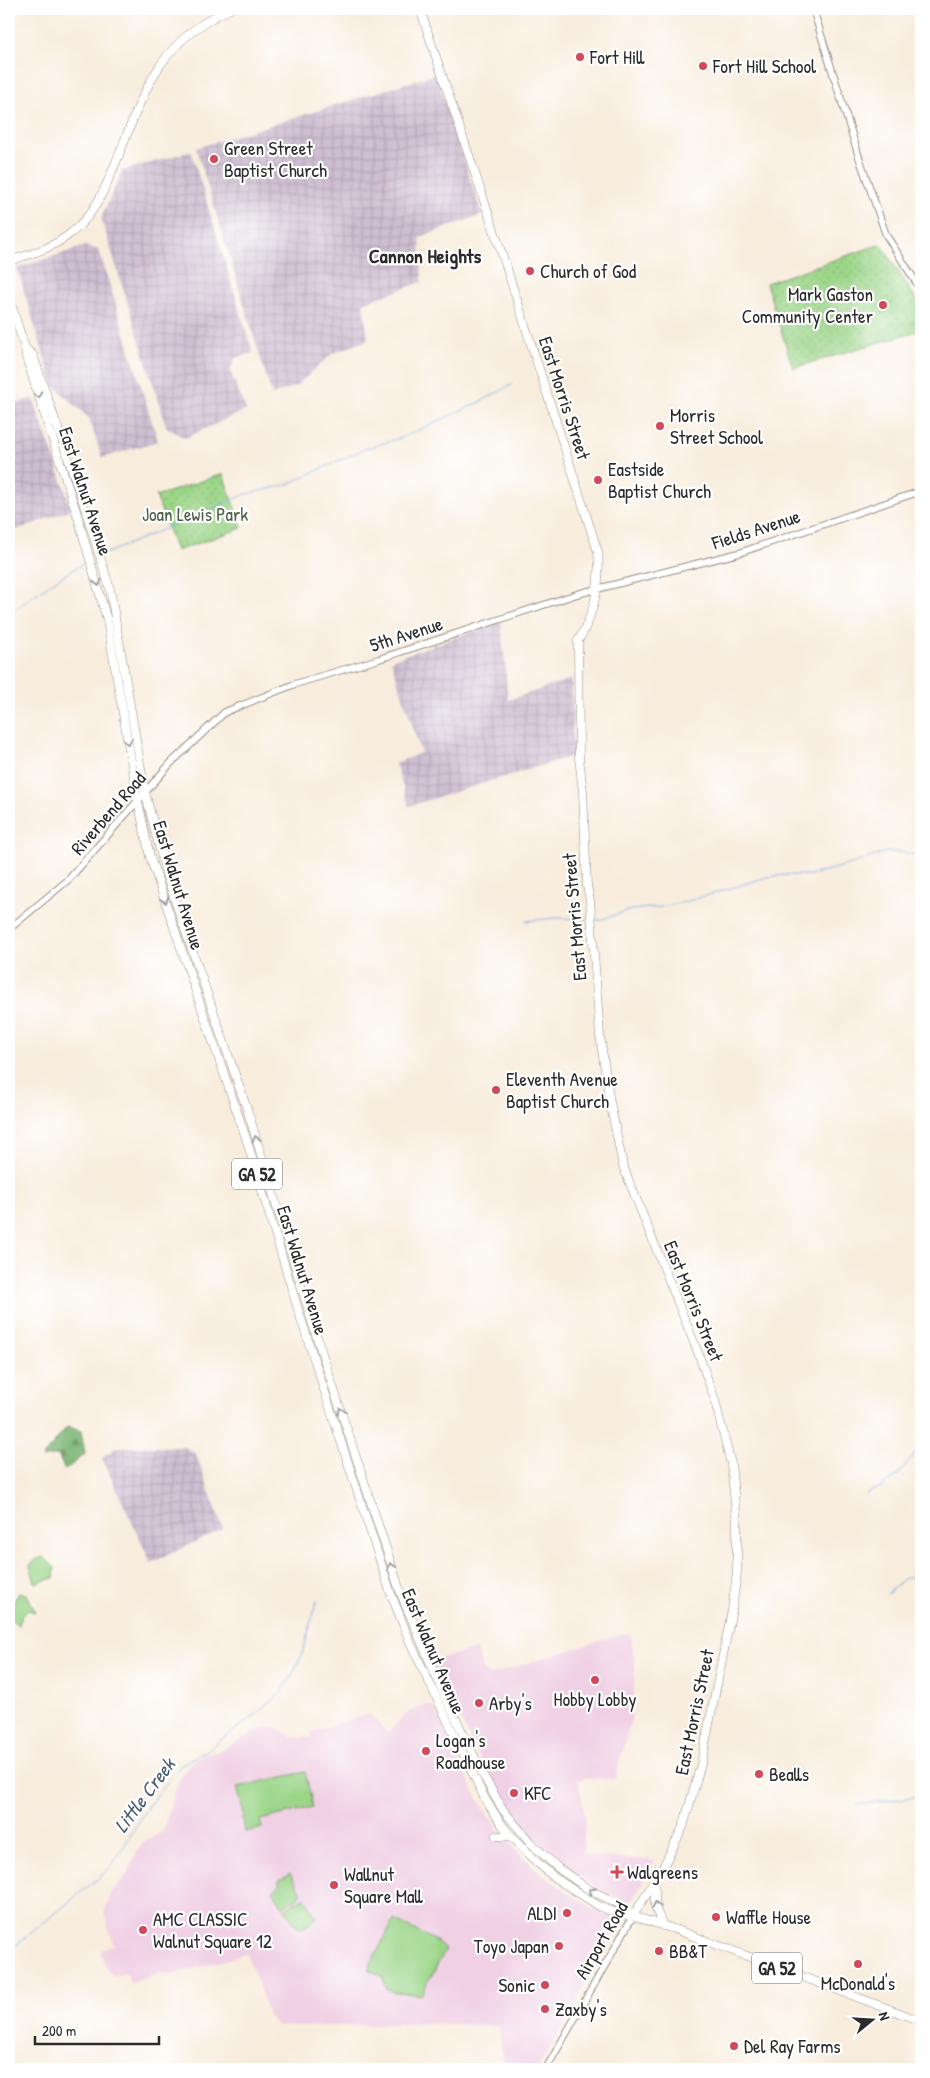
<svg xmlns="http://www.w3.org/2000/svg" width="930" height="2078" viewBox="0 0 930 2078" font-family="'Patrick Hand',sans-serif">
  <defs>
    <pattern id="industrial-grid" width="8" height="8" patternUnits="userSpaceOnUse" patternTransform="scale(1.25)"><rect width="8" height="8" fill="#cebed1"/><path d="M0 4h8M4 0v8" fill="none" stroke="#b1a3b4"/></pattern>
    <pattern id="forest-firs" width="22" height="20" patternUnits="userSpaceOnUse" patternTransform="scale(1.25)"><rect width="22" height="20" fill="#7cb674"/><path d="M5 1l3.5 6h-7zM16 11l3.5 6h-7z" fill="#66945f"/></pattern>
    <pattern id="park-dots" width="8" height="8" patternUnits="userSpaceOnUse" patternTransform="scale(1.25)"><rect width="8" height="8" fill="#9bd588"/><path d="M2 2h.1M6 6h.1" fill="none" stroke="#86b776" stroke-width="1.8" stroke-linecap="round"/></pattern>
  </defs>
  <rect width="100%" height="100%" fill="#fff"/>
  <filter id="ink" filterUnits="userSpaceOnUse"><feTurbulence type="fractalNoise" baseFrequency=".02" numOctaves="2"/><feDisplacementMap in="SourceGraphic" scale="10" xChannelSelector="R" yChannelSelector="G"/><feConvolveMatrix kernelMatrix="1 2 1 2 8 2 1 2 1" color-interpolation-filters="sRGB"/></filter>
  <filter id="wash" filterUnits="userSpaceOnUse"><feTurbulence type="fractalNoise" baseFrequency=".0096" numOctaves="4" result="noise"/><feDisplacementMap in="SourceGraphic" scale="20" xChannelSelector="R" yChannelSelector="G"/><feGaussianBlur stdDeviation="1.12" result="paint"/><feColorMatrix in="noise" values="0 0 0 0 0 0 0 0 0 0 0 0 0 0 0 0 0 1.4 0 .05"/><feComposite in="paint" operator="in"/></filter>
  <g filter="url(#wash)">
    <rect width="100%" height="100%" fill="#f8eddd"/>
    <path fill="#f0d0e4" d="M625,1633l6,1 4,33 -2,35 -2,17 -16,60 -31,-1 -5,3v4l6,32 -2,38 72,6 -22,38 -4,3 -26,-9 -70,-51 -25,-30 -18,-32 -58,-119 44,-12 8,22 6,4z
      M426,1705l8,2 39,83 15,26 31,37 26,24 38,25 30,16 3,5 1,4 -54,99 -26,43 -34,-8 -4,-35 -67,-3 -134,4 -21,-2 -9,-9 -10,-34 -12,-28 -71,20 -14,-1 -31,10 -3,-10 -13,3 -7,-6 -7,-19 14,-6 -10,-32 8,-21 17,-20 8,-21 9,-11 15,-7 3,-4 9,-34 9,-21 10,-12 13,-9 12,-1 42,-22 10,-3h7l16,10 19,1 1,-6 57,-18 19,19 21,-21z"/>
    <path fill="url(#industrial-grid)" d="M436,74l46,141 -62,22 2,45 -59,21 5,37 -35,13 -37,33 -24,9 -76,-247z
      M191,151l62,202 -18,5 -5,13 16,39 -61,28 -18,-10 -66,-210 21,-47z
      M85,246l14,4 59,191 -56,17 -13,-40 -36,-33 -36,-117z
      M33,398l39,111 -63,24v-127z
      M501,621l7,79 64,-21 1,77 -164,50 -14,-43 26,-10 -30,-93z
      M117,1447h68l11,7 27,75 -72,34 -49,-105z"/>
    <path fill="#9bd588" stroke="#63805a" d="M44,1557l11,11 -1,10 -19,5 -5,-18 7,-6z
      M19,1593l8,1 8,18 -7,-2 -6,5 -3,11 -10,-9v-8z
      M305,1772l8,35 -53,13 2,8 -17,4 -2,-14 2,-1 -8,-30z
      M290,1873l12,20 -5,5 -14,9 -10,-16 7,-7 -2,-3z
      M305,1898l12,20 -15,11 -5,-2 -12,-18 14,-9z
      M394,1920l38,19 2,3v-2l12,9 -25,46 -23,-3 -3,1 -9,-5 -3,-11 -15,-8z"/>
    <path fill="url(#forest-firs)" stroke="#547050" d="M67,1427l14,4 4,23 -20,16 -7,-15 -16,3z"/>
    <path fill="url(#park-dots)" stroke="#63805a" d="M881,244l40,63v23l-128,38 -27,-85z
      M223,474l19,54 -66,23 -20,-55z"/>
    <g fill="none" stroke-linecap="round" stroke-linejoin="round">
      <path stroke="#77a8e2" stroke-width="1" d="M105,554l141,-60 40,-9 78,-36 37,-11 77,-35 35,-19
        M9,614l42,-31 35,-21
        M594,920h6l30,-10 31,-3 31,-7 75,-23 18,-2h26l47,-13 28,-10h17l18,5
        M526,921l29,-3 33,1
        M866,1494l17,-8 15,-11 23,-28
        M887,1594l17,-15 17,-6
        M857,1805l64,-9
        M9,1951l98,-80 11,-15 30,-50 33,-41 26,-15 50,-36 24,-22 10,-15 11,-22 15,-55"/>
    </g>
  </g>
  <g filter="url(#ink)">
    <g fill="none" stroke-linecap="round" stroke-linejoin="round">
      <defs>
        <path id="minor" d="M813,9l46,148 27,78 35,55
          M9,929l59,-49 102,-116 55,-52 70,-28 84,-25 198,-65 162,-41 182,-62
          M546,2069l87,-153"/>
        <path id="major" d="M420,9l86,257 92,286c3,30 -4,64 -20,89l1,116 4,35 4,94 3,14 10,136 9,61 14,69 74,184 17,47 17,67 6,59v50l-5,37 -31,154 -18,63 -21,42 -29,47
          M9,261c22,-7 44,-13 62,-28 23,-18 32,-40 43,-66 29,-70 40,-124 116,-158
          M9,298l16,50 1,9 51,157 30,106 31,181 12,56 96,281 54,178 90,275 20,51 75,157 20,30 25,27 25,22 44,28 17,7 17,3 44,14 244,91
          M25,348l8,7 52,153 25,81 35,203 22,85 81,235 70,229 83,253 41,96 42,87 19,33 27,32 28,26 30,21 33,16 12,11
          M496,1836h15
          M653,1883l2,8v16l8,19"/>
      </defs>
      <use href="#minor" stroke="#928c84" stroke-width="8"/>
      <use href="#major" stroke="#928c84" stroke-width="9"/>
      <use href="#minor" stroke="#fff" stroke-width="6"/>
      <use href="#major" stroke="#fff" stroke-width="8"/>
      <defs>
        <path id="rail" d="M9,10l2,-1"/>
      </defs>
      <use href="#rail" stroke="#2b2b2b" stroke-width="3"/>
      <use href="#rail" stroke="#fff" stroke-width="1" stroke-dasharray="4" stroke-linecap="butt"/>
    </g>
    <defs><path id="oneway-chevron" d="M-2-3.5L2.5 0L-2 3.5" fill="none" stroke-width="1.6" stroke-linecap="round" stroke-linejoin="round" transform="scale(1.25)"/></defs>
    <g stroke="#a0a0a0">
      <use href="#oneway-chevron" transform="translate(38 395) rotate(72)"/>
      <use href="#oneway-chevron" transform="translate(98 583) rotate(76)"/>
      <use href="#oneway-chevron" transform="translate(128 742) rotate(80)"/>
      <use href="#oneway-chevron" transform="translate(165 900) rotate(71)"/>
      <use href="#oneway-chevron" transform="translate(256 1139) rotate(-107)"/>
      <use href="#oneway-chevron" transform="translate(341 1411) rotate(-108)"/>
      <use href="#oneway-chevron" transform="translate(391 1566) rotate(-109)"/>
      <use href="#oneway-chevron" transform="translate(592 1891) rotate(-150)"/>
      <use href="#oneway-chevron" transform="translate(656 1905) rotate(-102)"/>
    </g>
  </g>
  <g fill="#d1495b" stroke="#fff" stroke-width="2">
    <circle cx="580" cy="57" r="5"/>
    <circle cx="703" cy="66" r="5"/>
    <circle cx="214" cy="159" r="5"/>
    <circle cx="530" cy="271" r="5"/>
    <circle cx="883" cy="305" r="5"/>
    <circle cx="660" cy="426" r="5"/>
    <circle cx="598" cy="480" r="5"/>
    <circle cx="496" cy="1090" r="5"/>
    <circle cx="595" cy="1680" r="5"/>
    <circle cx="479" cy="1703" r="5"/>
    <circle cx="426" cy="1751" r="5"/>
    <circle cx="759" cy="1774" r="5"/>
    <circle cx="514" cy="1793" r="5"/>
    <path d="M614.5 1864.5h5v5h5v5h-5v5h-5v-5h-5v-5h5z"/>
    <circle cx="334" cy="1885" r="5"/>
    <circle cx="567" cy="1913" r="5"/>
    <circle cx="716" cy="1917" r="5"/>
    <circle cx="143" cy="1930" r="5"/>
    <circle cx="559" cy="1946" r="5"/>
    <circle cx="659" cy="1951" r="5"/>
    <circle cx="858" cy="1964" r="5"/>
    <circle cx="545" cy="1985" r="5"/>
    <circle cx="545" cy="2009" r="5"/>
    <circle cx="734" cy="2046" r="5"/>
  </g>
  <g text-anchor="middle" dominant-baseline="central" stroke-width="4.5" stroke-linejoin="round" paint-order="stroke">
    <g fill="#fff" stroke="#6b6b6b" stroke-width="1">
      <rect x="232" y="1158.5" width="50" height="31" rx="4"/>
      <rect x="752" y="1952.5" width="50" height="31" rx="4"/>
    </g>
    <g font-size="18" font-weight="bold" fill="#2b2b2b">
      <text x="257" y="1174">GA 52</text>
      <text x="777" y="1968">GA 52</text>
    </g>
    <g font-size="19" fill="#2b2b2b" stroke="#fff" text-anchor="start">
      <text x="590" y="57">Fort Hill</text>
      <text x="713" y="66">Fort Hill School</text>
      <text x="224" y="148">Green Street<tspan x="224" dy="22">Baptist Church</tspan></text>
      <text x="540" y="271">Church of God</text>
      <text x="873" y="294" text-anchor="end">Mark Gaston<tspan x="873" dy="22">Community Center</tspan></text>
      <text x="670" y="415">Morris<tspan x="670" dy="22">Street School</tspan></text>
      <text x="608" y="469">Eastside<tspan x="608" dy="22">Baptist Church</tspan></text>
      <text x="506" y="1079">Eleventh Avenue<tspan x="506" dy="22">Baptist Church</tspan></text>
      <text x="595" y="1699" text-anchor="middle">Hobby Lobby</text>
      <text x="489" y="1703">Arby's</text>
      <text x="436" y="1740">Logan's<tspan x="436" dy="22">Roadhouse</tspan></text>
      <text x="769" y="1774">Bealls</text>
      <text x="524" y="1793">KFC</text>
      <text x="627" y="1872">Walgreens</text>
      <text x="344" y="1874">Wallnut<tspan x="344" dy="22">Square Mall</tspan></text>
      <text x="557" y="1913" text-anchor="end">ALDI</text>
      <text x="726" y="1917">Waffle House</text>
      <text x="153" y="1919">AMC CLASSIC<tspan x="153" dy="22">Walnut Square 12</tspan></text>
      <text x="549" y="1946" text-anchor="end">Toyo Japan</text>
      <text x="669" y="1951">BB&amp;T</text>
      <text x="858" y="1983" text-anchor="middle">McDonald's</text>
      <text x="535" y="1985" text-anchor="end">Sonic</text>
      <text x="555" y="2009">Zaxby's</text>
      <text x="744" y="2046">Del Ray Farms</text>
    </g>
    <g font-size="19" fill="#2b2b2b" stroke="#fff">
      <text transform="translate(565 398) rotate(72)">East Morris Street</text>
      <text transform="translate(86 491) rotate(72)">East Walnut Avenue</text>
      <text transform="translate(756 529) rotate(-18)">Fields Avenue</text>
      <text transform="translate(406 634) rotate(-18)">5th Avenue</text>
      <text transform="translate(108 813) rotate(-49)">Riverbend Road</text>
      <text transform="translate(179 885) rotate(73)">East Walnut Avenue</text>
      <text transform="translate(574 917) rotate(-95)">East Morris Street</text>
      <text transform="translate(303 1270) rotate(73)">East Walnut Avenue</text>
      <text transform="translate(694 1301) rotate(68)">East Morris Street</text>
      <text transform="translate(434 1651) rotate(67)">East Walnut Avenue</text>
      <text transform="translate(694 1712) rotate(-78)">East Morris Street</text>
      <text transform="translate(601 1940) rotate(-60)">Airport Road</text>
    </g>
    <g font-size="19" fill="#4d5e47" stroke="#fff">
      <text x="195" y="514">Joan Lewis Park</text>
    </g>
    <g font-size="20" font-weight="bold" fill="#2b2b2b" stroke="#fff">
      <text x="425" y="255">Cannon Heights</text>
    </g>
    <g font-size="20" font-style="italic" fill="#495d74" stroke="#fff">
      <text transform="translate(144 1795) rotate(-53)">Little Creek</text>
    </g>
  </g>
  <rect width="930" height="2078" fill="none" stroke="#fff" stroke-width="30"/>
  <g transform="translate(872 2020) rotate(72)" stroke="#ffffff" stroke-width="4" paint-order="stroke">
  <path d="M0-4L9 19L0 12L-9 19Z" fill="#2b2b2b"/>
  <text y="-8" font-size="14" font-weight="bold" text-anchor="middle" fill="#2b2b2b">N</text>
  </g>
  <path d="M35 2036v8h124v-8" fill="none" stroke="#2b2b2b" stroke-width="2.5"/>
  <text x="42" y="2036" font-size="15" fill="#2b2b2b" stroke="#ffffff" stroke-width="4" paint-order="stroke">200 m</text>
</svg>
